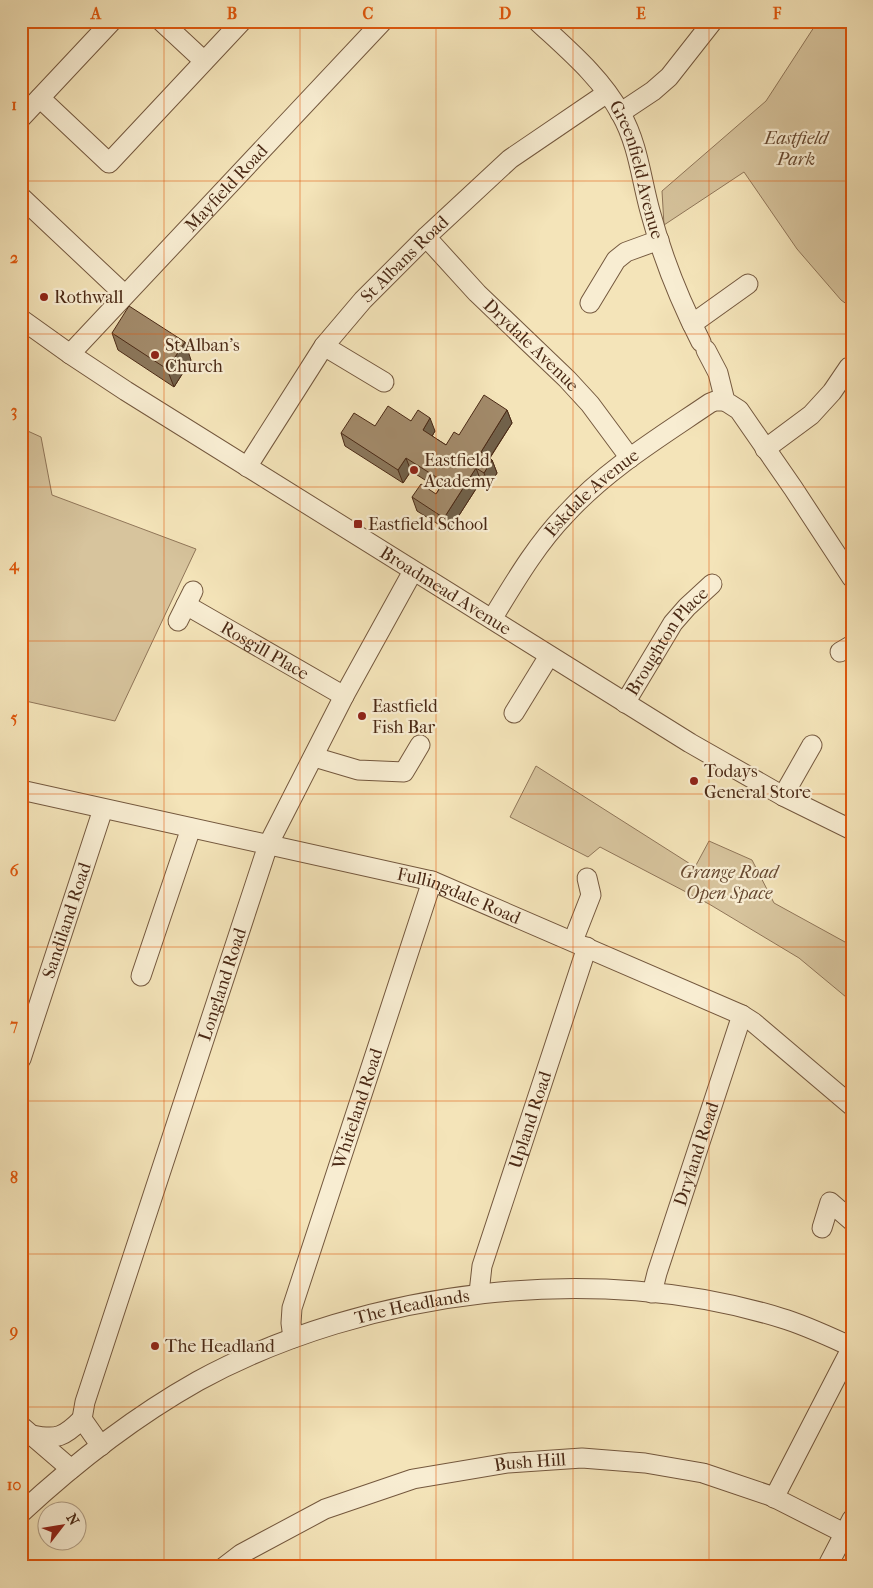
<svg xmlns="http://www.w3.org/2000/svg" width="873" height="1588" viewBox="0 0 873 1588" font-family="'IM FELL French Canon',serif">
  <rect width="100%" height="100%" fill="#f4e4b9"/>
  <filter id="stains"><feTurbulence type="fractalNoise" baseFrequency=".004" numOctaves="4"/><feColorMatrix values="0 0 0 0 .2 0 0 0 0 .09 0 0 0 0 .02 0 0 0 .5 -.17"/></filter>
  <radialGradient id="worn" r=".72"><stop offset=".6" stop-color="#630" stop-opacity="0"/><stop offset="1" stop-color="#630" stop-opacity=".3"/></radialGradient>
  <path fill="#d7c49d" stroke="#907659" d="M818,21h34v287l-11,-8 -44,-51 -53,-77 -80,53 -2,-34 104,-90z
    M21,428l20,9 11,58 144,54 -81,172 -94,-21z
    M536,766l159,101 14,-26 43,19 22,43 71,39 7,-4v64l-53,-44 -90,-54 -109,-57 -12,10 -78,-40z"/>
  <g fill="none" stroke-linecap="round" stroke-linejoin="round">
    <defs>
      <g id="minor">
        <path d="M161,21l43,40"/>
        <path id="s1" d="M537,21c30,28 64,56 84,93 17,30 20,64 29,97 12,45 30,90 51,131"/>
        <path d="M40,98l69,65 133,-142"/>
        <path d="M620,113l33,-22 16,-14 44,-56"/>
        <path d="M21,118l91,-97"/>
        <path d="M21,197l104,98"/>
        <path id="s2" d="M426,237l51,56 90,86 23,25 40,54"/>
        <path d="M590,303l26,-43 10,-8 33,-12"/>
        <path id="s3" d="M21,319l49,35 56,37 564,352 93,53 69,34"/>
        <path d="M692,324l56,-40"/>
        <path d="M324,346l60,36"/>
        <path d="M706,350l12,23 7,28 14,9 54,78 59,90"/>
        <path id="s4" d="M70,354l313,-333"/>
        <path d="M765,449l46,-34 21,-23 17,-25"/>
        <path id="s5" d="M247,467l77,-121 39,-46 63,-63 84,-78 97,-66"/>
        <path id="s6" d="M186,605l158,91"/>
        <path id="s7" d="M492,619c22,-36 44,-74 74,-105 41,-45 94,-77 144,-111l5,-2h10"/>
        <path d="M178,621l15,-30"/>
        <path d="M840,652l12,-7"/>
        <path id="s8" d="M625,703l48,-80 14,-16 25,-23"/>
        <path d="M514,713l35,-57"/>
        <path d="M314,757l44,13 46,2 16,-27"/>
        <path id="s9" d="M21,790l411,91 310,134 11,7 99,84"/>
        <path d="M783,796l29,-51"/>
        <path d="M573,941l18,-46 -4,-17"/>
        <path d="M141,976l50,-148"/>
        <path id="s10" d="M21,1059l82,-250"/>
        <path d="M822,1228l8,-26 22,19"/>
        <path id="s11" d="M479,1293l3,-27 105,-319"/>
        <path id="s12" d="M652,1293l5,-20 85,-258"/>
        <path id="s13" d="M293,1338l-2,-15 1,-15 140,-427"/>
        <path d="M21,1426l50,43"/>
        <path d="M32,1435c25,5 32,2 50,-16"/>
        <path id="s14" d="M101,1446l-19,-27 3,-17 183,-557 76,-149 69,-125"/>
        <path d="M774,1498l78,-151"/>
        <path id="s15" d="M21,1513c54,-50 113,-96 177,-132 169,-92 399,-120 583,-63 24,7 47,18 71,29"/>
        <path id="s16" d="M224,1567l17,-13 84,-45 88,-30 95,-16 74,-5 63,5 58,10 68,23 73,37"/>
        <path d="M827,1567l25,-48"/>
      </g>
    </defs>
    <use href="#minor" stroke="#74583e" stroke-width="21"/>
    <use href="#minor" stroke="#f8edd2" stroke-width="19"/>
  </g>
  <path fill="#8b775b" stroke="#4a2915" d="M112,333l79,27 -17,27 -56,-37z
    M507,410l5,13 -22,35 2,2 5,13 -8,13 -8,-5 -32,50 -32,-20 -5,-14 24,-3 3,-5 -28,-18 -8,12 -58,-37 -4,-13 70,-12 24,10 -3,5 14,9 13,-10z"/>
  <path fill="#71614a" stroke="#4a2915" d="M185,342l6,18 -17,27 -7,-18z
    M507,410l5,13 -27,42 -4,-13z
    M430,418l5,13 -7,12 -5,-13z
    M406,458l5,13 -8,12 -5,-13z
    M492,460l5,13 -8,13 -5,-13z
    M476,468l5,13 -32,50 -5,-13z"/>
  <path fill="#a28a6a" stroke="#4a2915" d="M129,306l56,36 -18,27 -55,-36z
    M484,395l23,15 -26,42 11,8 -8,13 -8,-5 -32,50 -32,-21 9,-13 15,10 8,-12 -38,-24 -8,12 -57,-37 13,-20 21,13 13,-20 23,15 7,-11 12,8 -7,12 23,15 8,-13 5,3z"/>
  <path fill="none" stroke="#e0570c" stroke-width="1" stroke-opacity="0.55" d="M164,21v1546M300,21v1546M436,21v1546M573,21v1546M709,21v1546M21,181h831M21,334h831M21,487h831M21,641h831M21,794h831M21,947h831M21,1101h831M21,1254h831M21,1407h831"/>
  <g fill="#8f2418" stroke="#f8edd2" stroke-width="2">
    <circle cx="44" cy="297" r="5"/>
    <circle cx="155" cy="355" r="5"/>
    <circle cx="414" cy="470" r="5"/>
    <rect x="353" y="519" width="10" height="10" rx="2.5"/>
    <circle cx="362" cy="716" r="5"/>
    <circle cx="694" cy="781" r="5"/>
    <circle cx="155" cy="1346" r="5"/>
  </g>
  <g text-anchor="middle" dominant-baseline="central" stroke-width="4.5" stroke-linejoin="round" paint-order="stroke">
    <g font-size="18" font-style="italic" fill="#664830" stroke="#f8edd2">
      <text x="796" y="138">Eastfield<tspan x="796" dy="21">Park</tspan></text>
      <text x="729" y="872">Grange Road<tspan x="729" dy="21">Open Space</tspan></text>
    </g>
    <g font-size="18" fill="#4a2915" stroke="#f8edd2">
      <text stroke="none"><textPath href="#s1" startOffset="184">Greenfield Avenue</textPath></text>
      <text stroke="none"><textPath href="#s4" startOffset="228">Mayfield Road</textPath></text>
      <text stroke="none"><textPath href="#s5" startOffset="262">St Albans Road</textPath></text>
      <text stroke="none"><textPath href="#s2" startOffset="151">Drydale Avenue</textPath></text>
      <text stroke="none"><textPath href="#s7" startOffset="162">Eskdale Avenue</textPath></text>
      <text stroke="none"><textPath href="#s3" startOffset="504">Broadmead Avenue</textPath></text>
      <text stroke="none"><textPath href="#s8" startOffset="75">Broughton Place</textPath></text>
      <text stroke="none"><textPath href="#s6" startOffset="91">Rosgill Place</textPath></text>
      <text stroke="none"><textPath href="#s9" startOffset="451">Fullingdale Road</textPath></text>
      <text stroke="none"><textPath href="#s10" startOffset="146">Sandiland Road</textPath></text>
      <text stroke="none"><textPath href="#s14" startOffset="490">Longland Road</textPath></text>
      <text stroke="none"><textPath href="#s13" startOffset="240">Whiteland Road</textPath></text>
      <text stroke="none"><textPath href="#s11" startOffset="181">Upland Road</textPath></text>
      <text stroke="none"><textPath href="#s12" startOffset="146">Dryland Road</textPath></text>
      <text stroke="none"><textPath href="#s15" startOffset="449">The Headlands</textPath></text>
      <text stroke="none"><textPath href="#s16" startOffset="328">Bush Hill</textPath></text>
    </g>
    <g font-size="18" fill="#4a2915" stroke="#f8edd2" text-anchor="start">
      <text x="54" y="297">Rothwall</text>
      <text x="165" y="345">St Alban's<tspan x="165" dy="21">Church</tspan></text>
      <text x="424" y="460">Eastfield<tspan x="424" dy="21">Academy</tspan></text>
      <text x="368" y="524">Eastfield School</text>
      <text x="372" y="706">Eastfield<tspan x="372" dy="21">Fish Bar</tspan></text>
      <text x="704" y="771">Todays<tspan x="704" dy="21">General Store</tspan></text>
      <text x="165" y="1346">The Headland</text>
    </g>
  </g>
  <rect width="873" height="1588" fill="none" stroke="#f4e4b9" stroke-width="55"/>
  <g transform="translate(62 1526) rotate(59)"><circle r="24" fill="#f8edd2" stroke="#b29f86"/>
  <path d="M0-4L9 19L0 12L-9 19Z" fill="#8f2418"/>
  <text y="-8" font-size="14" font-weight="bold" text-anchor="middle" fill="#4a2915">N</text>
  </g>
  <rect x="28" y="28" width="818" height="1532" fill="none" stroke="#e0570c" stroke-width="2"/>
  <g font-size="16" text-anchor="middle" font-weight="bold" fill="#e0570c">
    <text x="96" y="19">A</text>
    <text x="232" y="19">B</text>
    <text x="368" y="19">C</text>
    <text x="505" y="19">D</text>
    <text x="641" y="19">E</text>
    <text x="777" y="19">F</text>
    <text x="14" y="110">1</text>
    <text x="14" y="263">2</text>
    <text x="14" y="416">3</text>
    <text x="14" y="570">4</text>
    <text x="14" y="723">5</text>
    <text x="14" y="876">6</text>
    <text x="14" y="1030">7</text>
    <text x="14" y="1183">8</text>
    <text x="14" y="1336">9</text>
    <text x="14" y="1490">10</text>
  </g>
  <rect width="100%" height="100%" filter="url(#stains)"/>
  <rect width="100%" height="100%" fill="url(#worn)"/>
</svg>
